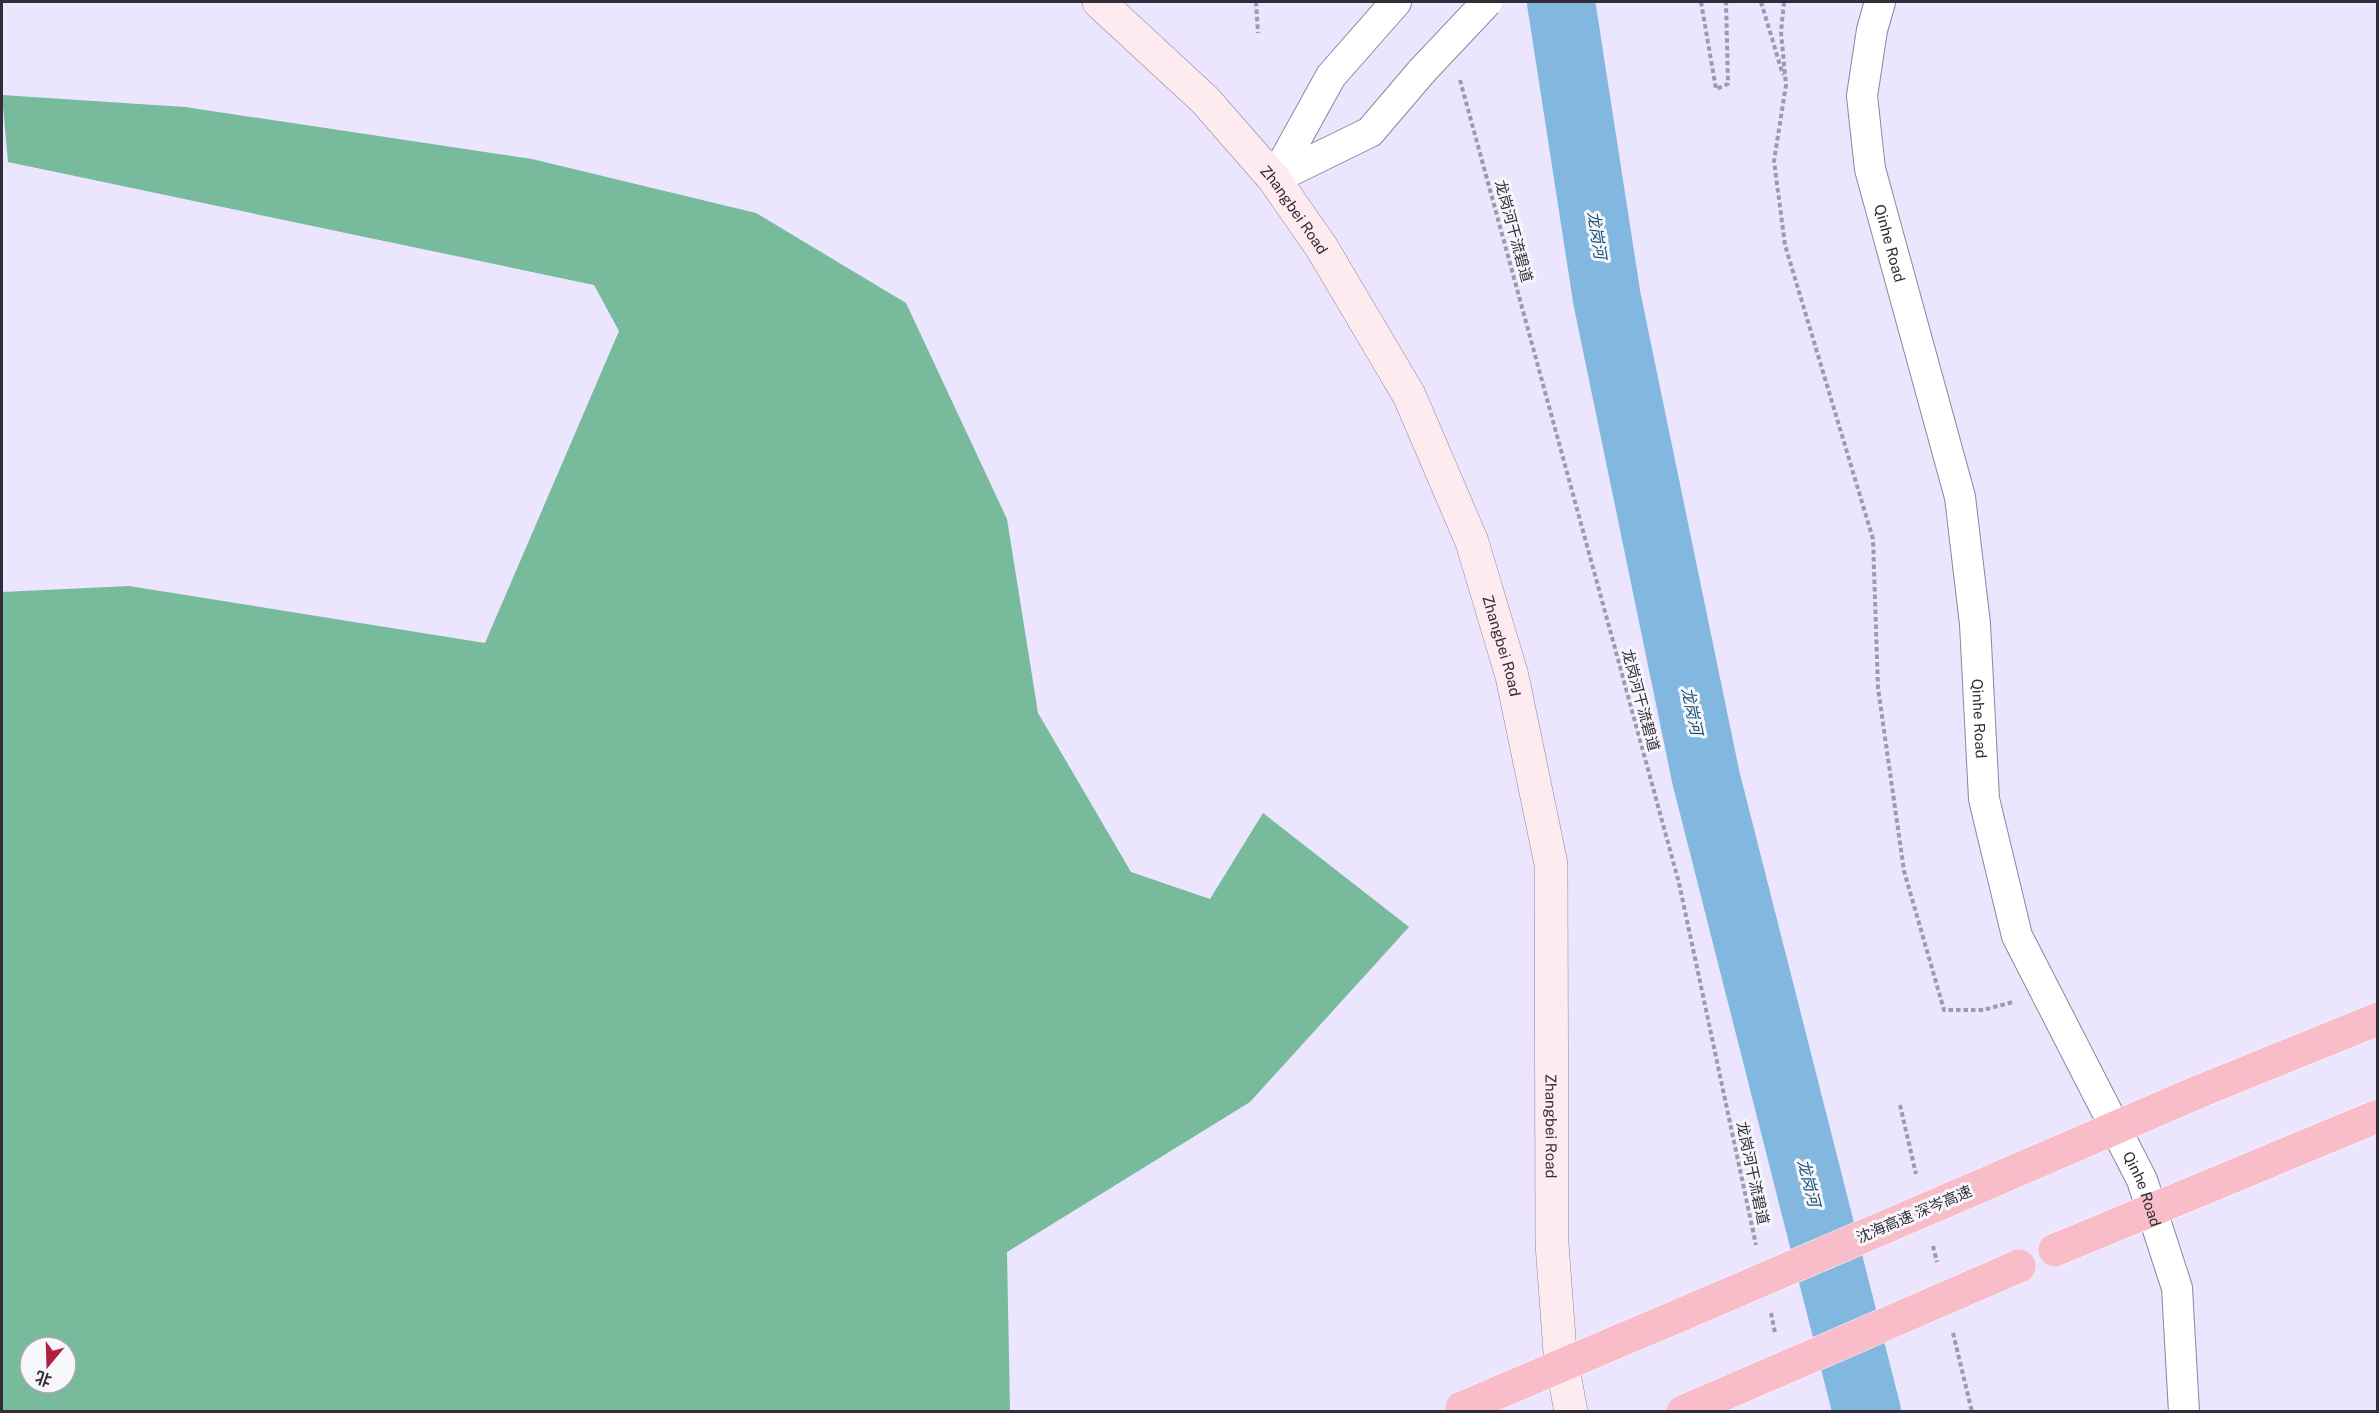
<svg xmlns="http://www.w3.org/2000/svg" width="2379" height="1413" viewBox="0 0 2379 1413" font-family="'Public Sans','Noto Sans SC',sans-serif">
  <rect width="100%" height="100%" fill="#ebe5fd"/>
  <path fill="#78ba9c" fill-rule="evenodd" d="M2,95l183,12 347,52 224,54 150,90 101,216 31,194 93,159 79,27 53,-86 146,114 -159,175 -243,150 3,159h-1008v-819l127,-6 356,57 134,-312 -25,-46 -586,-123zM30,1347h36v36h-36z"/>
  <g fill="none" stroke-linecap="round" stroke-linejoin="round">
    <path stroke="#82b8e0" stroke-width="68" d="M1561,2l46,297 99,479 161,634"/>
    <defs>
      <g id="street">
        <path id="s1" d="M1880,2l-8,28 -10,66 8,73 90,328 15,127 9,175 33,137 125,244 35,108 7,124"/>
        <path d="M1274,179l57,-103 65,-74"/>
        <path d="M1274,179l96,-47 52,-61"/>
      </g>
      <g id="secondary">
        <path id="s2" d="M1099,2l106,98 69,79 48,69 87,147 63,147 40,134 39,188 1,380 8,108 11,60"/>
      </g>
      <path id="highway" d="M2198,1092l180,-73
        M1990,1182l39,-17
        M2212,1185l166,-69
        M1619,1341l45,-19"/>
    </defs>
    <use href="#street" stroke="#8d86a0" stroke-width="32"/>
    <use href="#secondary" stroke="#8d86a0" stroke-width="34"/>
    <use href="#highway" stroke="#fff" stroke-width="34"/>
    <path stroke="#9e9aac" stroke-width="4" stroke-dasharray="4.5 3" stroke-linecap="butt" d="M1256,2l2,31
      M1701,2l15,87 12,-5 -2,-82
      M1761,2l22,73
      M1784,2l-3,30 5,53 -12,76 11,84 88,294 5,149 26,183 40,139h39l30,-8
      M1460,80l219,803 77,362
      M1900,1105l16,69
      M1933,1246l4,16
      M1771,1313l4,20
      M1953,1333l19,79"/>
    <use href="#street" stroke="#fff" stroke-width="30"/>
    <use href="#secondary" stroke="#fdebef" stroke-width="33"/>
    <use href="#highway" stroke="#f8bdc9" stroke-width="33"/>
    <defs>
      <path id="street-bridge" d="M1422,71l65,-69"/>
      <path id="highway-bridge" d="M2029,1165l169,-73
        M2055,1250l157,-65
        M1664,1322l326,-140
        M1462,1408l157,-67
        M1683,1412l336,-146"/>
    </defs>
    <use href="#street-bridge" stroke="#8d86a0" stroke-width="32" stroke-linecap="butt"/>
    <use href="#highway-bridge" stroke="#fff" stroke-width="34" stroke-linecap="butt"/>
    <use href="#street-bridge" stroke="#fff" stroke-width="30"/>
    <use href="#highway-bridge" stroke="#f8bdc9" stroke-width="33"/>
  </g>
  <g text-anchor="middle" dominant-baseline="central" stroke-width="6" stroke-linejoin="round" paint-order="stroke">
    <g font-size="15" fill="#312e39" stroke="#f7f6fb">
      <text stroke="none"><textPath href="#s2" startOffset="286">Zhangbei Road</textPath></text>
      <text transform="translate(1514 231) rotate(75)">龙岗河干流碧道</text>
      <text stroke="none"><textPath href="#s1" startOffset="246">Qinhe Road</textPath></text>
      <text stroke="none"><textPath href="#s2" startOffset="772">Zhangbei Road</textPath></text>
      <text transform="translate(1641 700) rotate(75)">龙岗河干流碧道</text>
      <text stroke="none"><textPath href="#s1" startOffset="732">Qinhe Road</textPath></text>
      <text stroke="none"><textPath href="#s2" startOffset="1258">Zhangbei Road</textPath></text>
      <text transform="translate(1753 1173) rotate(78)">龙岗河干流碧道</text>
      <text stroke="none"><textPath href="#s1" startOffset="1236">Qinhe Road</textPath></text>
      <text transform="translate(1914 1214) rotate(-23)">沈海高速 深岑高速</text>
    </g>
    <g font-size="16" font-style="italic" fill="#125177" stroke="#f7f6fb">
      <text transform="translate(1597 235) rotate(81)">龙岗河</text>
      <text transform="translate(1692 711) rotate(78)">龙岗河</text>
      <text transform="translate(1809 1183) rotate(76)">龙岗河</text>
    </g>
  </g>
  <rect width="2379" height="1413" fill="none" stroke="#312e39" stroke-width="6"/>
  <g transform="translate(48 1365) rotate(199)"><circle r="28" fill="#f7f6fb" stroke="#a8a6ad" stroke-width="1.5"/>
  <path d="M0-4.5L10 22L0 15L-10 22Z" fill="#b22040"/>
  <text y="-9" font-size="16" font-weight="bold" text-anchor="middle" fill="#312e39">北</text>
  </g>
</svg>
